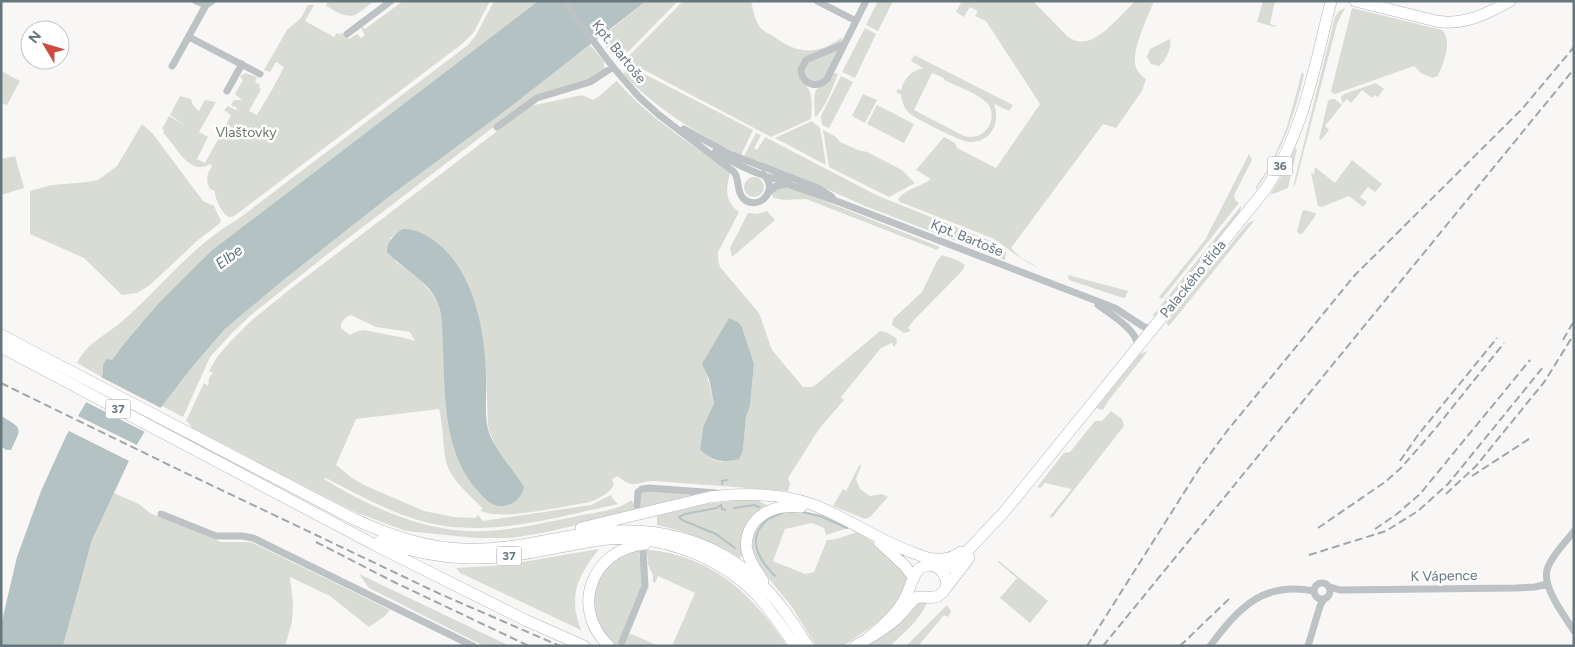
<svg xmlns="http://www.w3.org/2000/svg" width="1575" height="647" viewBox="0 0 1575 647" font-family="Figtree,sans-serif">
  <rect width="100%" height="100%" fill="#f8f7f5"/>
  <path fill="#d8dcd5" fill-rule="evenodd" d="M328,1h46c-22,17 -21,20 -46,6l-2,-2z
    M403,1h87l-16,31 -12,12 -228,172c-3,1 -5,2 -8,-1 -5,-4 -12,-18 -11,-24l-5,-2c-4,-7 -4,-16 2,-22l-2,-3c-21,13 -34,-19 -47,-31l1,-3 -2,-1 7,-13 17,10 -16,-11 10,-19 11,3 2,6 6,6 6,-11 11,2 -17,30 9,5 -11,22 8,4 15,-27 2,1 2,-5 -1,-1 8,-16 -7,-5 4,-4 8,4 1,-2 -6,-3 3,-5h8l-7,-6 8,-14 -3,-4 6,-3 11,4 -2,5 5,3 -1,3 2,1 -12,22 8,4 16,-27 11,-21 -8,-5 -6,10 -6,-2 23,-40 14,-12 7,-13h6l-9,16 29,16 3,-4 4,2v-3l8,7 8,-5 4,4 4,-3 -4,-7 1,-1 3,2z
    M494,1h44l-327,250 -88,94 -11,15 -3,1 -7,16 -25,-14c11,-22 32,-29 50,-46 37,-33 67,-73 110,-97l231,-175 8,-10z
    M646,1h32l-50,51 -11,-8 -9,5 -8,-11z
    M683,1h68c2,8 4,20 9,26 3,4 9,7 13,9 24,18 43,20 68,2l2,1 -3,3 -36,17 -1,23c11,10 9,23 8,37l-40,18 -142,-75 -2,-4z
    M878,1h15l-15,30 -12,-6z
    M962,1h71l34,35c26,20 50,-20 69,-35h18c-6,15 -19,43 -19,58 -1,8 4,16 11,20l-4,12 -26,37 -13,-4 -92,124 10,10 17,9c-18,-6 -30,-20 -46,-29l-92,-36 -2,-3c7,-10 23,-12 33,-20l-15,-9 28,-33 11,6 2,5 39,20 44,-64 -54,-83 -11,-5 3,-5 -8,-4 -6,10 -8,-5z
    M1263,1h12l-5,23 6,2 -1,1 -18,-5z
    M1345,8l-8,16 -42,161 -2,2 42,-170 4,-6z
    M1352,8l90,22c11,11 1,34 -4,46l-6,2 -11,-5 -7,-7 -79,28 -3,-1 -1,-2z
    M865,28l11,6 -21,44 -13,-6z
    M1170,39c2,8 -4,22 -11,27l-8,-2 -4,-7 3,-8z
    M590,45l14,16v8l-13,10 -62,21 -195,149 -83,66 -19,18 -22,24 -27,60 -21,-11 31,-40 32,-37 61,-51 104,-82z
    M836,51h2c-5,10 -11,32 -24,30 -6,-1 -8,-5 -9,-11l3,-7z
    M914,55l99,50 -4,6 -15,-7c7,18 -3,39 -25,38 -9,-1 -53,-23 -60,-29 -5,-5 -7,-11 -8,-18l-5,-3 2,-3 3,1c3,-12 10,-19 22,-22l-12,-7zM932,73l12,5v2c11,5 34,14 42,22 8,7 7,21 0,28 -6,7 -14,8 -22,6l-50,-26z
    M627,65l126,65 -12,25c-40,-19 -87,-47 -117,-81z
    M1,71l19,10 -13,24 -6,-2z
    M1302,72l2,3c-11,45 -22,76 -48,115v-3l15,-23 16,-37z
    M836,73l2,1c-5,12 -13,36 -23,43 0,-7 -3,-25 3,-29 8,-6 10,-5 15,-14z
    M841,76l12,6 -24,46 -7,-3 -1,-9z
    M617,81c32,38 75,62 113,92 -4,16 -6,27 9,39l-21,40v7l2,8 39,46 13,37 31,37h10l67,-56 6,1 10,6 1,4 -3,5 -2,-4 -11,5 -40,49 3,3 -25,29 -31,49 2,6 -2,7 -134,-10c-17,0 -20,10 -36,-5l-6,3 2,6c-5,9 -15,13 -24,17 -26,4 -88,19 -109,9l1,-3c-12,-13 -29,-26 -35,-43 -5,-18 -3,-37 -8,-56l-83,10 -20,46 16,13 14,8 58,25 30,6 21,1 3,-3 5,6 108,-16 20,-10 2,4 5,5c-56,12 -116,30 -173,22 -43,-6 -82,-29 -119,-48l-2,1c42,26 92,49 142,52 36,2 72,-7 107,-14 16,-4 46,-6 58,-17l4,7h5l1,-8h-2l2,-5 4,-3 53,2 2,3 -153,36 -35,6h-36l-70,-7 -51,-19 -163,-84 -3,-5 -3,-2 18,-38 4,3 1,-8 4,-5 -4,-2 8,-14 12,-14 22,-22 38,-31 241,-184 52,-11 11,5c10,-5 15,-13 24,-19zM402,229l84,144 2,54 9,24 7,10 -43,6 -10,-30 -6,-42 -3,-72 -3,-18 -5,-9 -15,-18 -23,-16 -6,-24zM351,315l25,12 34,5 5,9 -10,-3 -41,-8 -6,1 -8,4 -9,-7c-1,-7 4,-10 10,-13zM729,318l9,4 4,5 12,37 -4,42 -4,11 -3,33 -22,12 -7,-2 -14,-10 3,-23 11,-24 -9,-35z
    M1376,83l8,6 -6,8 -4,-2 -2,3 -10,-8 -11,13 -4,-4 -4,4 -1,-1 -1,-5 3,-3z
    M863,94l14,6 -12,23 -13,-7z
    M1331,99h4l7,6 -17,21 4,4 -8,10 -2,-1 9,-38z
    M877,105l37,19 -10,19 -37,-19z
    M812,121l8,7 6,37 -51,-27z
    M142,124l11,10 50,67 11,5 7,15 -2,3 -21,16 -48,45 -13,8 -15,2 -38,-37 -54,-24v-43l22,-6 35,-3 11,-2 19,-14z
    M823,130l13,7 4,5 18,8 9,2 35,18 13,13 -26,14 -60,-30z
    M756,133l5,2 -7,13 3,2 8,-13 111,58 117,47 13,10 -1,8 -140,-54 -56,-25 -65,-25z
    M1295,148l2,1 -9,39 -18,7 15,-24z
    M1249,154l3,6 -18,35 1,5 4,3 -77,96 -3,-2 46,-57z
    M15,156l9,32 -23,7v-36z
    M1352,160l30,24 -7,8 -7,-5 -8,10 7,5 -4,5 -14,-11 -27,11 -4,-1 -7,-33 3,1 1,-7 20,16z
    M744 187a10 10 0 1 1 20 0a10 10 0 1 1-20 0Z
    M783,187l9,1 148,59 -3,3 -131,-51 -22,1 -9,-2 -1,1 -2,-5 3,-4z
    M1241,206l-1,6 -86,105 -1,-2z
    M1305,210l10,3 1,2 -14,19h-3l-2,-2 5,-20z
    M767,211l8,9 -43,37 -2,-9 18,-35 9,1z
    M1255,220l-86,106 -3,-3 82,-100z
    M942,255l15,5 8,5 -3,6 -48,49 -6,8 3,3 -7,2 -12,-8 1,-6 29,-27 15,-31z
    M1068,275l60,16 -3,7 -5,-1 -51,-17z
    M1148,351l-40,50 -5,9 -7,-2 44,-54z
    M1111,411l11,8 2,7 -72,92 -2,-2 22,-27 -27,-6 -5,5 -3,-1 27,-34 6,-1 25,-31h7z
    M860,464l1,2 -5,13 4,10 10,7 12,-2 6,3 -18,20 -5,2 -32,-13 10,-17 3,2z
    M114,493l25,11 11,9 71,29h30l139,68 -5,6 -16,11 -39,-31 -40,-19 3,26 -1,19 -7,24h-222l29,-106z
    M744,500l15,1 8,4c-18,13 -25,29 -25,51l-2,2c-27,-16 -52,-26 -83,-33v-9l48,-12z
    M797,510l29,6 22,12 -22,7 -2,-7 -12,-5 -27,6 -12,32 32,13 9,-2 13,-32 9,-1 21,-7 23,15 29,27 -1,12 -22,31 -43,29h-27l-24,-39 -36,-44 -6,-21 5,-15 15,-13z
    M599,549c-22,28 -31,47 -18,81l-121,-57 -4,-5 49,-3z
    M641,549c69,5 109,42 146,97h-115l23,-53 -37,-17 -3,7 -2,-1v-6l-6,-14 1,-2 -3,-9 -6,2 4,27 -15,55 4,-1 26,12h-44l-7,-6 -15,-32 4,-26 4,-8 20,-19z
    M999,561l49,40 -18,22 -30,-25 16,-19h2l-20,-17z
    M359,574l136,65 15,7h-26l-115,-58z
    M916,601h12c-8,19 -23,31 -38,45h-24z
    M947,605l4,6 -3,6 -4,-2 -24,29 2,2h-16z"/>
  <path fill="#b5c2c4" d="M538,1h108l-140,109 -116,86 -104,82 -61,51 -32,37 -41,53 -17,29 -43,92 -29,106h-62v-21l16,-68 24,-66 25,-55 37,-62v-8l3,-7 6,1 11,-15 35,-41 53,-53z
    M402,229c16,-1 30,9 41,19 32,30 42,85 43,127 1,17 -2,37 2,54 7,23 24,38 36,58 -2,11 -12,20 -25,19 -9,-1 -15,-8 -21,-15 -34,-36 -33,-93 -35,-140 -1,-15 0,-31 -4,-45 -8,-25 -36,-36 -52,-54 0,-11 7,-17 15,-23z
    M729,318l9,4 4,5 12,37 -4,42 -4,11 -3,33 -4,9c-18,4 -24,3 -39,-9l3,-23 11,-24 -5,-24 -7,-15z
    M1,416c23,13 20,12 10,34h-5l-5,-4z"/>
  <path fill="#f8f7f5" d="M99,376l64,33 -16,24 -63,-32z
    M76,415l63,31 -8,16 -64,-32z"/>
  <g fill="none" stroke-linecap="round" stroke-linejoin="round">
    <path stroke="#b5c2c4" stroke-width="2" d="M722,484v-3l5,-1
      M734,508l20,-3 5,2
      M725,510l-3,-1 -1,-4 -4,3 -32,6 -6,3 3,3 34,14 19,14
      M802,512l18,4 27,12
      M768,519l14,-6
      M768,519c-4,4 -10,9 -11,15 -5,16 8,32 18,42"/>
    <defs>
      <path id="primary" d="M1355,1l81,20c27,5 51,-7 74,-20
        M1,335l353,184c34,16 71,29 109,30 41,2 80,-9 120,-15 68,-10 133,3 182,54 17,17 30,38 43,58
        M1,347l374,198 150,75 59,26
        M581,528l129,-31c33,-4 69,-4 101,7 36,13 67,37 103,49 7,3 15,6 22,6 9,1 18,-2 25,-7
        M380,541c30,10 61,17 93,17 43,1 85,-12 127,-18 57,-7 116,14 156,54 15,16 27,34 39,52
        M879,542l25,23 10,13
        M937,567l10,1 11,-7 47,-50 260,-321c38,-56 50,-124 66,-189
        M763,581c-6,-10 -14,-19 -16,-31 -2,-6 0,-13 2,-19 9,-21 31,-26 52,-24
        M945,589l24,-31
        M609,646c-40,-38 -17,-97 36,-102
        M855,646c14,-8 29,-16 41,-27 7,-6 12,-14 19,-21 8,-3 15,2 23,-2 20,-11 0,-41 -19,-27 -6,5 -10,23 -15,31 -9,16 -23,28 -37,39"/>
    </defs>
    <use href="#primary" stroke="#b1b6b9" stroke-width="12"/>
    <path stroke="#bdc2c4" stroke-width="7" d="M196,1l10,4 6,-4
      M563,1l50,66 26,30 20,18 75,57c6,8 2,19 9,26 14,15 38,-8 20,-24
      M817,1l39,20
      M347,34l44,-33
      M189,37l71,37
      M844,44l-38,16 -5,10c2,15 16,19 26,9l39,-78
      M172,66l2,-3 32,-58
      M227,91l15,-27
      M497,127l40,-29 53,-16 23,-15
      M684,129l46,25 88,34 14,9
      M715,152c17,10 35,19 53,25 6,3 14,1 20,3
      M769,192l7,-6 11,-2 52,18 276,106 29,19 5,1 5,-3
      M1098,305c11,8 43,27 39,43
      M637,505l1,-13 4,-3 7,-1 68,5
      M161,514l55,22h26l11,2 220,108
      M1574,531c-8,11 -21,23 -26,36 -8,18 16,48 26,64
      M1314 591a8 8 0 1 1 16 0a8 8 0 1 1-16 0Z
      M1330,587l10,3 175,-2 20,-1 12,-3
      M622,642l23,-56 -2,-34
      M1210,646c29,-38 52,-65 104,-55
      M1308,646l12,-40 4,-7"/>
    <use href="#primary" stroke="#fff" stroke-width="11"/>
    <path stroke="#9fa7aa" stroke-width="2" stroke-dasharray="8 4" stroke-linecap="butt" d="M1563,340l11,-19
      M1,383l170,83 269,128 120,52
      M1400,461l18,-26 79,-97
      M1472,476l60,-39
      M1446,494l30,-28 69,-85 29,-47
      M1318,528l67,-46 16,-14 34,-39 69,-86
      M1375,529l22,-15 23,-20 110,-134
      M316,542l78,40 135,64
      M1309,555l77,-24 32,-20 30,-27 96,-118
      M1087,646l112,-177 28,-38 128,-156 167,-166 52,-62
      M1103,646l471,-577
      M1180,646l52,-50"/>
  </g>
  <g text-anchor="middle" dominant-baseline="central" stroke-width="5" stroke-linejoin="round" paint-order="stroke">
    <g fill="#fff" stroke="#949fa4" stroke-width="1">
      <rect x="1267.5" y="156.5" width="25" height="19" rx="4"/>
      <rect x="105.5" y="399.5" width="25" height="19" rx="4"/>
      <rect x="496.5" y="546.5" width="25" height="19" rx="4"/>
    </g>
    <g font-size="12" font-weight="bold" fill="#66767d">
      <text x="1280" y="166">36</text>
      <text x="118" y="409">37</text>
      <text x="509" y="556">37</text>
    </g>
    <g font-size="14" fill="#66767d" stroke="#fff">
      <text transform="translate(619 52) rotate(51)">Kpt. Bartoše</text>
      <text transform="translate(967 238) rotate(22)">Kpt. Bartoše</text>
      <text transform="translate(1193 279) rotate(-51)">Palackého třída</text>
      <text transform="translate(1444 576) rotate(-1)">K Vápence</text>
    </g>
    <g font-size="14" fill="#6a7664" stroke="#fff">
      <text x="246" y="132">Vlaštovky</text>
    </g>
    <g font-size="15" font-style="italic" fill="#607578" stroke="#fff">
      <text transform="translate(229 257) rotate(-37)">Elbe</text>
    </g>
  </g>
  <rect width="1575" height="647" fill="none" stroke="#66767d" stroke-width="5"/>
  <g transform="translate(45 45) rotate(308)"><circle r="24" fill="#ffffff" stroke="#c2c8cb"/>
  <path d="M0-4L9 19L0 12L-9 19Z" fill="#cf4a3e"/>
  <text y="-8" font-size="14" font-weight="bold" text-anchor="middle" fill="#66767d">N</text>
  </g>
</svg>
